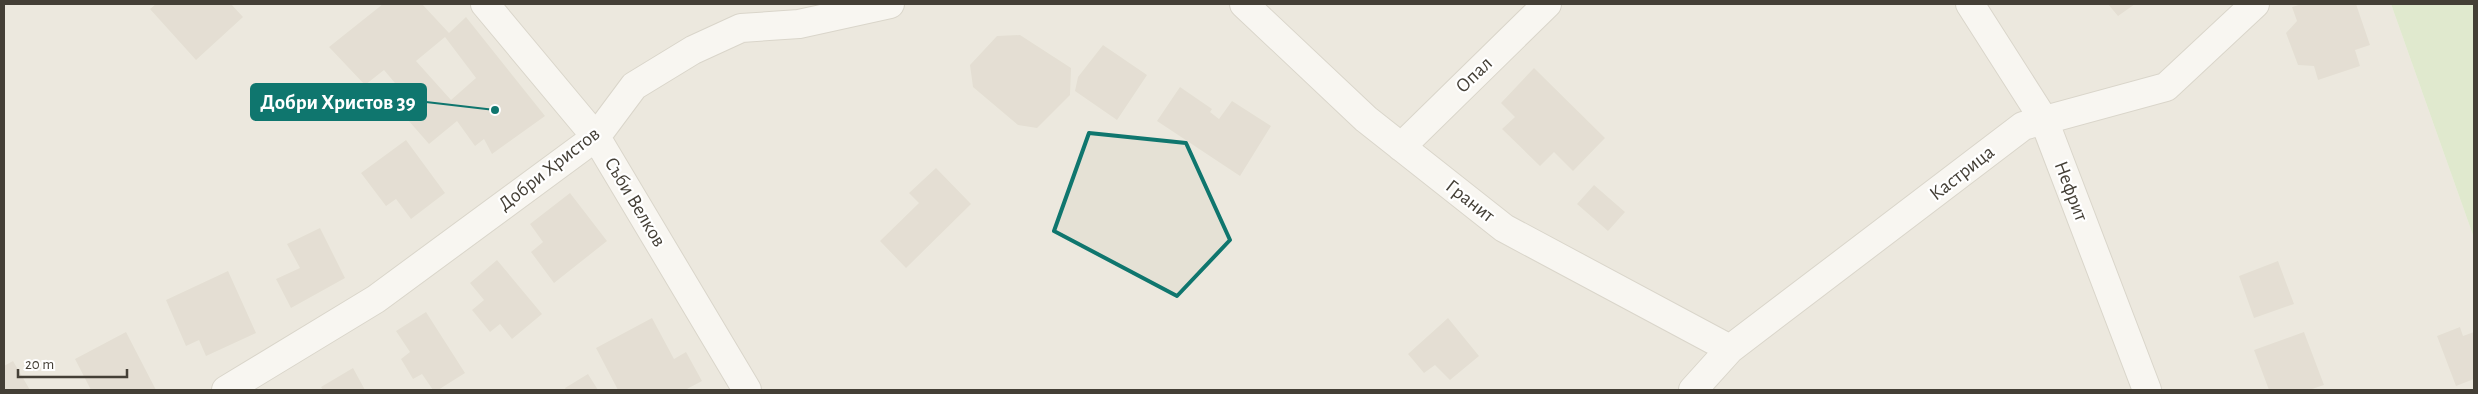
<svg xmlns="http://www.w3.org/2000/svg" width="2478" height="394" viewBox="0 0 2478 394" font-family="'Alegreya Sans',sans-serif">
  <rect width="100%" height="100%" fill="#f2efe6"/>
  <path fill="#e5e1d5" d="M4,4h2387l83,234v152h-2470z"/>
  <path fill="#c9e3b2" d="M2391,4h83v234z"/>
  <path fill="#d2cbbc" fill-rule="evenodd" d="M156,4h75l12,13 -47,43 -46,-51z
    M383,4h39l27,29 17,-16 79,99 -53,38 -8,-15 -9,7 -18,-25 -28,23 -35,-40 11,-9 -21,-25 -19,15 -36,-38zM445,37l31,41 -25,22 -35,-39z
    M2108,4h27l-17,12z
    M2302,4h54l14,41 -15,5 5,16 -42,14 -4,-14 -16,-1 -12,-32 11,-12 -5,-14z
    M1020,35l51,33 -1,27 -33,33 -19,-3 -45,-38 -3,-22 27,-29z
    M1103,45l44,30 -30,45 -42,-29 3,-14z
    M1534,68l71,70 -32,33 -19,-19 -14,14 -38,-37 13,-12 -14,-14z
    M1180,87l32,22 -2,3 9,7 13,-18 39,25 -31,50 -83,-55z
    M406,140l39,53 -34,26 -15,-20 -10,7 -25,-33z
    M936,168l35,36 -65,64 -26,-27 39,-38 -10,-10z
    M1594,185l31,27 -17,19 -31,-27z
    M570,193l37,48 -53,42 -23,-31 12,-10 -13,-18z
    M320,228l25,50 -54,30 -15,-29 24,-11 -13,-24z
    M497,260l45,54 -30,25 -12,-15 -10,8 -18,-22 12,-10 -14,-17z
    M2278,261l16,43 -40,14 -15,-42z
    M228,271l28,62 -50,23 -7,-16 -13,6 -20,-46z
    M426,312l39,61 -27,17h-5l-11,-16 -9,5 -12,-20 9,-7 -14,-21z
    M652,318l22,41 12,-7 16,29 -17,9h-67l-22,-42z
    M1448,318l31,38 -29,24 -15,-15 -11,8 -16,-19z
    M2460,327l3,9 11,-4v47l-18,7 -19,-50z
    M126,332l30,58h-65l-16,-31z
    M2304,332l20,53 -15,5h-40l-15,-40z
    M13,361l17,29h-26v-24z
    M353,368l12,22h-42l-2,-3z
    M588,374l10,16h-32l-1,-2z"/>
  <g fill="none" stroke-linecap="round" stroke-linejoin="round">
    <defs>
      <path id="minor" d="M485,4l111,133 151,253
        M1244,4l122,115 138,109 226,121
        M1970,4l74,116 103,270
        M1401,147l146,-143
        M226,390l150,-91 220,-162 38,-51 59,-36 48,-22 58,-4 91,-20
        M1693,390l37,-41 293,-223 143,-39 89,-83"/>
    </defs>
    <use href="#minor" stroke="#bcb7aa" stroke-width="30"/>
    <use href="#minor" stroke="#fff" stroke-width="28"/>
  </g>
  <path d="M0 0H2478V394H0ZM1089,133l97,10 44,97 -53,56 -123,-65z" fill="#f2efe6" fill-opacity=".55" fill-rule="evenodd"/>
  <path fill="none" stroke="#0f766e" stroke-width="4" stroke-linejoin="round" d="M1089,133l97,10 44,97 -53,56 -123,-65z"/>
  <g text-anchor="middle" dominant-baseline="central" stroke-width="4.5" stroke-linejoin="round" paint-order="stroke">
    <g font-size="20" fill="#443f36" stroke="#fff">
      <text transform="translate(1474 75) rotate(-44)">Опал</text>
      <text transform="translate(549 169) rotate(-38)">Добри Христов</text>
      <text transform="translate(1962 173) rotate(-38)">Кастрица</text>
      <text transform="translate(2071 191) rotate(69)">Нефрит</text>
      <text transform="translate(1470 201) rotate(38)">Гранит</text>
      <text transform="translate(635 202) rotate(59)">Съби Велков</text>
    </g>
  </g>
  <path fill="none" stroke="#0f766e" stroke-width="2" d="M495 110L426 102"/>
  <circle fill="#0f766e" stroke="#fff" stroke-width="2" cx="495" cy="110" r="5"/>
  <rect fill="#0f766e" stroke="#0f766e" stroke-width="2" x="251" y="84" width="175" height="36" rx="5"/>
  <g font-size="21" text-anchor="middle" font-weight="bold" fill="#fff">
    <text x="338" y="109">Добри Христов 39</text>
  </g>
  <rect width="2478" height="394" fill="none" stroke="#443f36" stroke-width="10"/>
  <path d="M18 369v8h109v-8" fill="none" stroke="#443f36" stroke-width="2.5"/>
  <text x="25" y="369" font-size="15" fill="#443f36" stroke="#ffffff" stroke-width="4" paint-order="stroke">20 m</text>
</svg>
